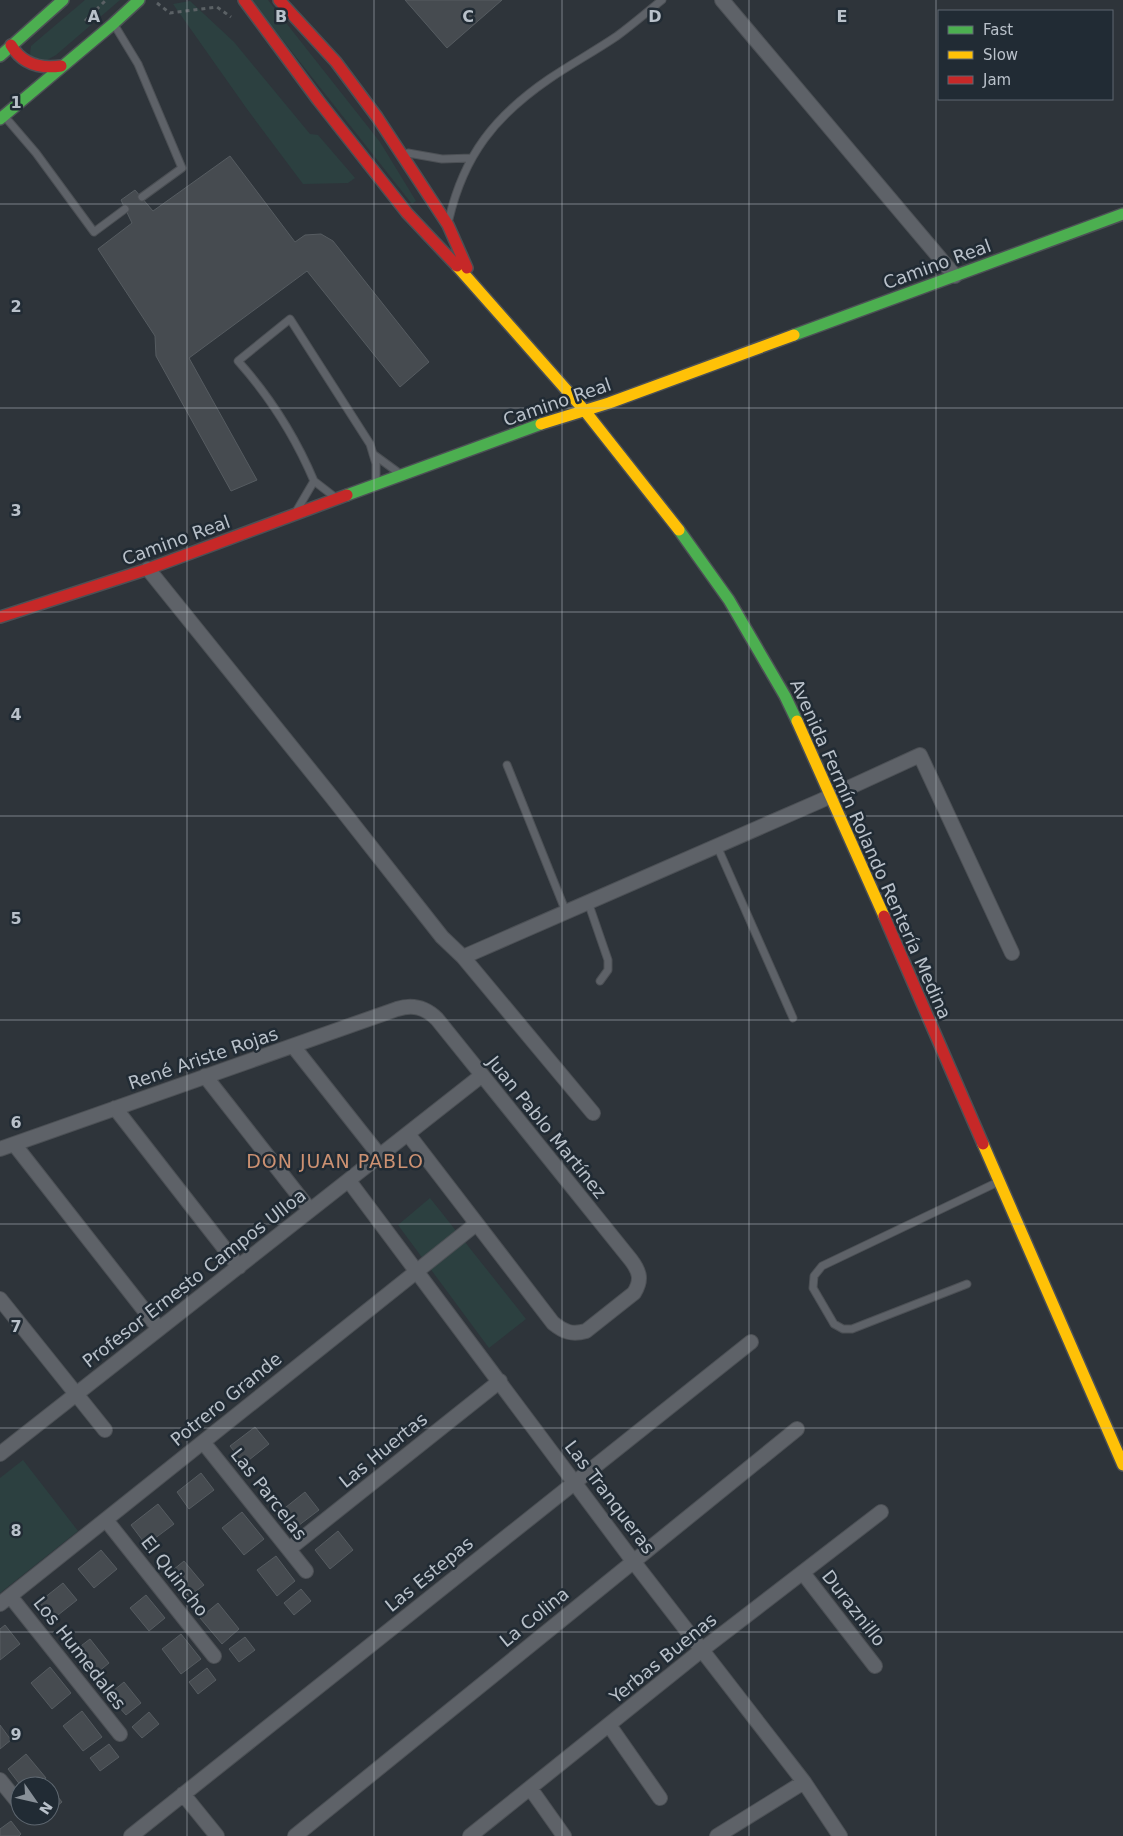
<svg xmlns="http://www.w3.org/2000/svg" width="1123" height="1836" viewBox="0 0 1123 1836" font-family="'DejaVu Sans',sans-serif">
  <rect width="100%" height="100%" fill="#2e343a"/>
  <path fill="#2c4040" d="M85,0h35l-64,55 -13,7 -13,-7 1,-9z
    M251,0h17l112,142 36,59 -4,3z
    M190,1l44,41 76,92 8,1 37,43 -7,5 -45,1 -56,-75 -74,-105z
    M430,1198l96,121 -37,29 -91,-123z
    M23,1460l55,71 -78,62v-115z"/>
  <path fill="#464b50" stroke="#565c61" d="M405,0h97l-55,48z
    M230,156l65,86 10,-7 16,-1 12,7 96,121 -29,25 -93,-116 -118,87 68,122 -26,11 -75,-135 -1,-20 -57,-87 34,-26 -11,-23 14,-10 18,21z
    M255,1427l14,17 -25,20 -14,-18z
    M201,1473l13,17 -25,19 -12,-17z
    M305,1492l14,18 -25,19 -13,-18z
    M158,1504l16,20 -28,21 -15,-20z
    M242,1512l22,27 -20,16 -22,-27z
    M338,1531l15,19 -23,19 -15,-19z
    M101,1550l16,19 -23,19 -16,-19z
    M276,1556l19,25 -18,15 -20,-26z
    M184,1561l20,24 -17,13 -19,-24z
    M63,1583l14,17 -24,19 -14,-17z
    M301,1589l10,12 -17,14 -10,-12z
    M146,1595l19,23 -16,13 -19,-23z
    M218,1603l21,26 -17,15 -22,-26z
    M5,1625l15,19 -20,16v-31z
    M181,1634l20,25 -20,15 -19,-25z
    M245,1637l10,13 -16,12 -10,-13z
    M90,1639l19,24 -17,14 -19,-25z
    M50,1667l21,26 -19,16 -21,-26z
    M207,1668l9,12 -18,14 -9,-12z
    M124,1682l17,21 -15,12 -18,-20z
    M82,1711l20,26 -19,14 -20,-25z
    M149,1712l10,12 -17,14 -10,-11z
    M0,1725l11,15 -11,9z
    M109,1744l10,13 -19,14 -10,-13z
    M26,1754l20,24 -10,8h-15l-13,-17z
    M51,1788l11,14 -12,10v-23z
    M11,1821l10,13 -2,2h-19v-7z"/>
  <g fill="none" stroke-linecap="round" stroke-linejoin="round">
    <defs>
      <path id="lane" d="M115,26l23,38 44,104 -40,29
        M6,118l30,35 58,79 31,-23
        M408,153l34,6 30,-1
        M449,219c15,-64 46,-103 100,-140 22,-15 46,-28 68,-43 15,-11 30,-24 45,-36
        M373,454l26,19
        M314,481c-19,-45 -43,-83 -76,-120l52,-42 80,125 6,20v18
        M297,510l17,-29 22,17
        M507,765l59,147
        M717,846l76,172
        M588,902l20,58v10l-8,11
        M967,1284l-115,45h-9l-9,-5 -21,-36 1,-12 8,-10 176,-84"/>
      <path id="street" d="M722,0l233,276
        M148,569l183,227 111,141 21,20 130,156
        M463,957l357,-156 100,-46 92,198
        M293,1046l87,110
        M205,1076l105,134
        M115,1108l124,159
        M14,1144l145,185
        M0,1149l397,-140c16,-5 28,-2 40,10l194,241c9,12 11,20 3,33l-48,38c-14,4 -22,1 -33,-8l-145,-189
        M349,1181l284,380 171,221 36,54
        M0,1299l105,131
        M203,1442l103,129
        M0,1454l481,-378
        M106,1520l108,136
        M289,1549l211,-168
        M803,1573l72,93
        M10,1596l110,138
        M0,1604l476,-380
        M609,1725l51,73
        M0,1780l17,21
        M530,1788l34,48
        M183,1794l34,42
        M131,1836l620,-494
        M295,1836l502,-407
        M470,1836l233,-187 178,-137
        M717,1836l87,-54"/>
      <path id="fast" d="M0,56l63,-56
        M0,119l113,-95 26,-24
        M794,335l329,-121
        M347,495l194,-71
        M679,530l50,70 56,96 12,25"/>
      <path id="slow" d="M457,266l128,145 94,119
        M541,424l68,-21 185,-68
        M797,721l87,195
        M983,1144l140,321"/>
      <path id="jam" d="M244,0l74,100 89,113 50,53
        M279,0l57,62 41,55 71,108 19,43
        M11,45c11,19 29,24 50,21
        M0,617l148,-48 199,-74
        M884,916l99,228"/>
    </defs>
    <use href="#lane" stroke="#4c5055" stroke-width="9"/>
    <use href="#street" stroke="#4c5055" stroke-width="16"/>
    <use href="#fast" stroke="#4c5055" stroke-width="14"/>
    <use href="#slow" stroke="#4c5055" stroke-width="14"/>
    <use href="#jam" stroke="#4c5055" stroke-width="14"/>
    <path stroke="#5b6165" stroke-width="3" stroke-dasharray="4 4" stroke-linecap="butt" d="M157,3l13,10 47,-6 14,10
      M85,21l21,-21"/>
    <use href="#lane" stroke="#5e6268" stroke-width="7"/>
    <use href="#street" stroke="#5e6268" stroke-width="14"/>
    <use href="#fast" stroke="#4caf50" stroke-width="11"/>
    <use href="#slow" stroke="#ffc107" stroke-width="11"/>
    <use href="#jam" stroke="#c62828" stroke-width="11"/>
  </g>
  <path fill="none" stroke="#b9c1ca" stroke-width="1" stroke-opacity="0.55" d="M187,0v1836M374,0v1836M562,0v1836M749,0v1836M936,0v1836M0,204h1123M0,408h1123M0,612h1123M0,816h1123M0,1020h1123M0,1224h1123M0,1428h1123M0,1632h1123"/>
  <g text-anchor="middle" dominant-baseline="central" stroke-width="5" stroke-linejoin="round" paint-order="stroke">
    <g font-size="18" fill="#b9c1ca" stroke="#212b34">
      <text transform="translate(937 264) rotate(-20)">Camino Real</text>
      <text transform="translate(557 402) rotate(-19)">Camino Real</text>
      <text transform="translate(176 540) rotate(-20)">Camino Real</text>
      <text transform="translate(871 849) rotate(66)">Avenida Fermín Rolando Rentería Medina</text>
      <text transform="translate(203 1058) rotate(-19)">René Ariste Rojas</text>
      <text transform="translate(547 1127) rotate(51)">Juan Pablo Martínez</text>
      <text transform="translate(194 1278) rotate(-38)">Profesor Ernesto Campos Ulloa</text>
      <text transform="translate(226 1399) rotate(-39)">Potrero Grande</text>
      <text transform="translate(383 1450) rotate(-39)">Las Huertas</text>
      <text transform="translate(269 1494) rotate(52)">Las Parcelas</text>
      <text transform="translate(610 1497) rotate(53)">Las Tranqueras</text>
      <text transform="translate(429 1574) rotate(-39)">Las Estepas</text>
      <text transform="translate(175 1576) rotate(52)">El Quincho</text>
      <text transform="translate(854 1608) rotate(52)">Duraznillo</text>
      <text transform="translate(534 1617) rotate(-39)">La Colina</text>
      <text transform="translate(80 1653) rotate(52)">Los Humedales</text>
      <text transform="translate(663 1658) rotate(-39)">Yerbas Buenas</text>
    </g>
    <g font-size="19" letter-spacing="1" fill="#cc9172" stroke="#212b34">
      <text x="335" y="1161">DON JUAN PABLO</text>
    </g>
  </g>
  <g font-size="16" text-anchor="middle" font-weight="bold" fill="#b9c1ca" stroke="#212b34" stroke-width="5" stroke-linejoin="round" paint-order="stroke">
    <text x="94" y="22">A</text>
    <text x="281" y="22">B</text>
    <text x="468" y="22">C</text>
    <text x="655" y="22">D</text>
    <text x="842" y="22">E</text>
    <text x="16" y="108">1</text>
    <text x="16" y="312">2</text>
    <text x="16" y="516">3</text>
    <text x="16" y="720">4</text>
    <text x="16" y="924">5</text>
    <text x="16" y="1128">6</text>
    <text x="16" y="1332">7</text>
    <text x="16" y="1536">8</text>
    <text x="16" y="1740">9</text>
  </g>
  <rect x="938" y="10" width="175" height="90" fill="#212b34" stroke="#5e6770"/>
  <rect x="948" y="26" width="25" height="8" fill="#4caf50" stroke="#5e6770"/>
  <text x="983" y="35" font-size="15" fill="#b9c1ca">Fast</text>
  <rect x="948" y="51" width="25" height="8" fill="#ffc107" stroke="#5e6770"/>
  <text x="983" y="60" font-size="15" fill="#b9c1ca">Slow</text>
  <rect x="948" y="76" width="25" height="8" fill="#c62828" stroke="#5e6770"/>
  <text x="983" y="85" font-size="15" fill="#b9c1ca">Jam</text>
  <g transform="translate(35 1801) rotate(124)"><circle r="24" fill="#212b34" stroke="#5e6770"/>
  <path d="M0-4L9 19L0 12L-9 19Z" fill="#889098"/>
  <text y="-8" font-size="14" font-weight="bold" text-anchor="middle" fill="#b9c1ca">N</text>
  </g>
</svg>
